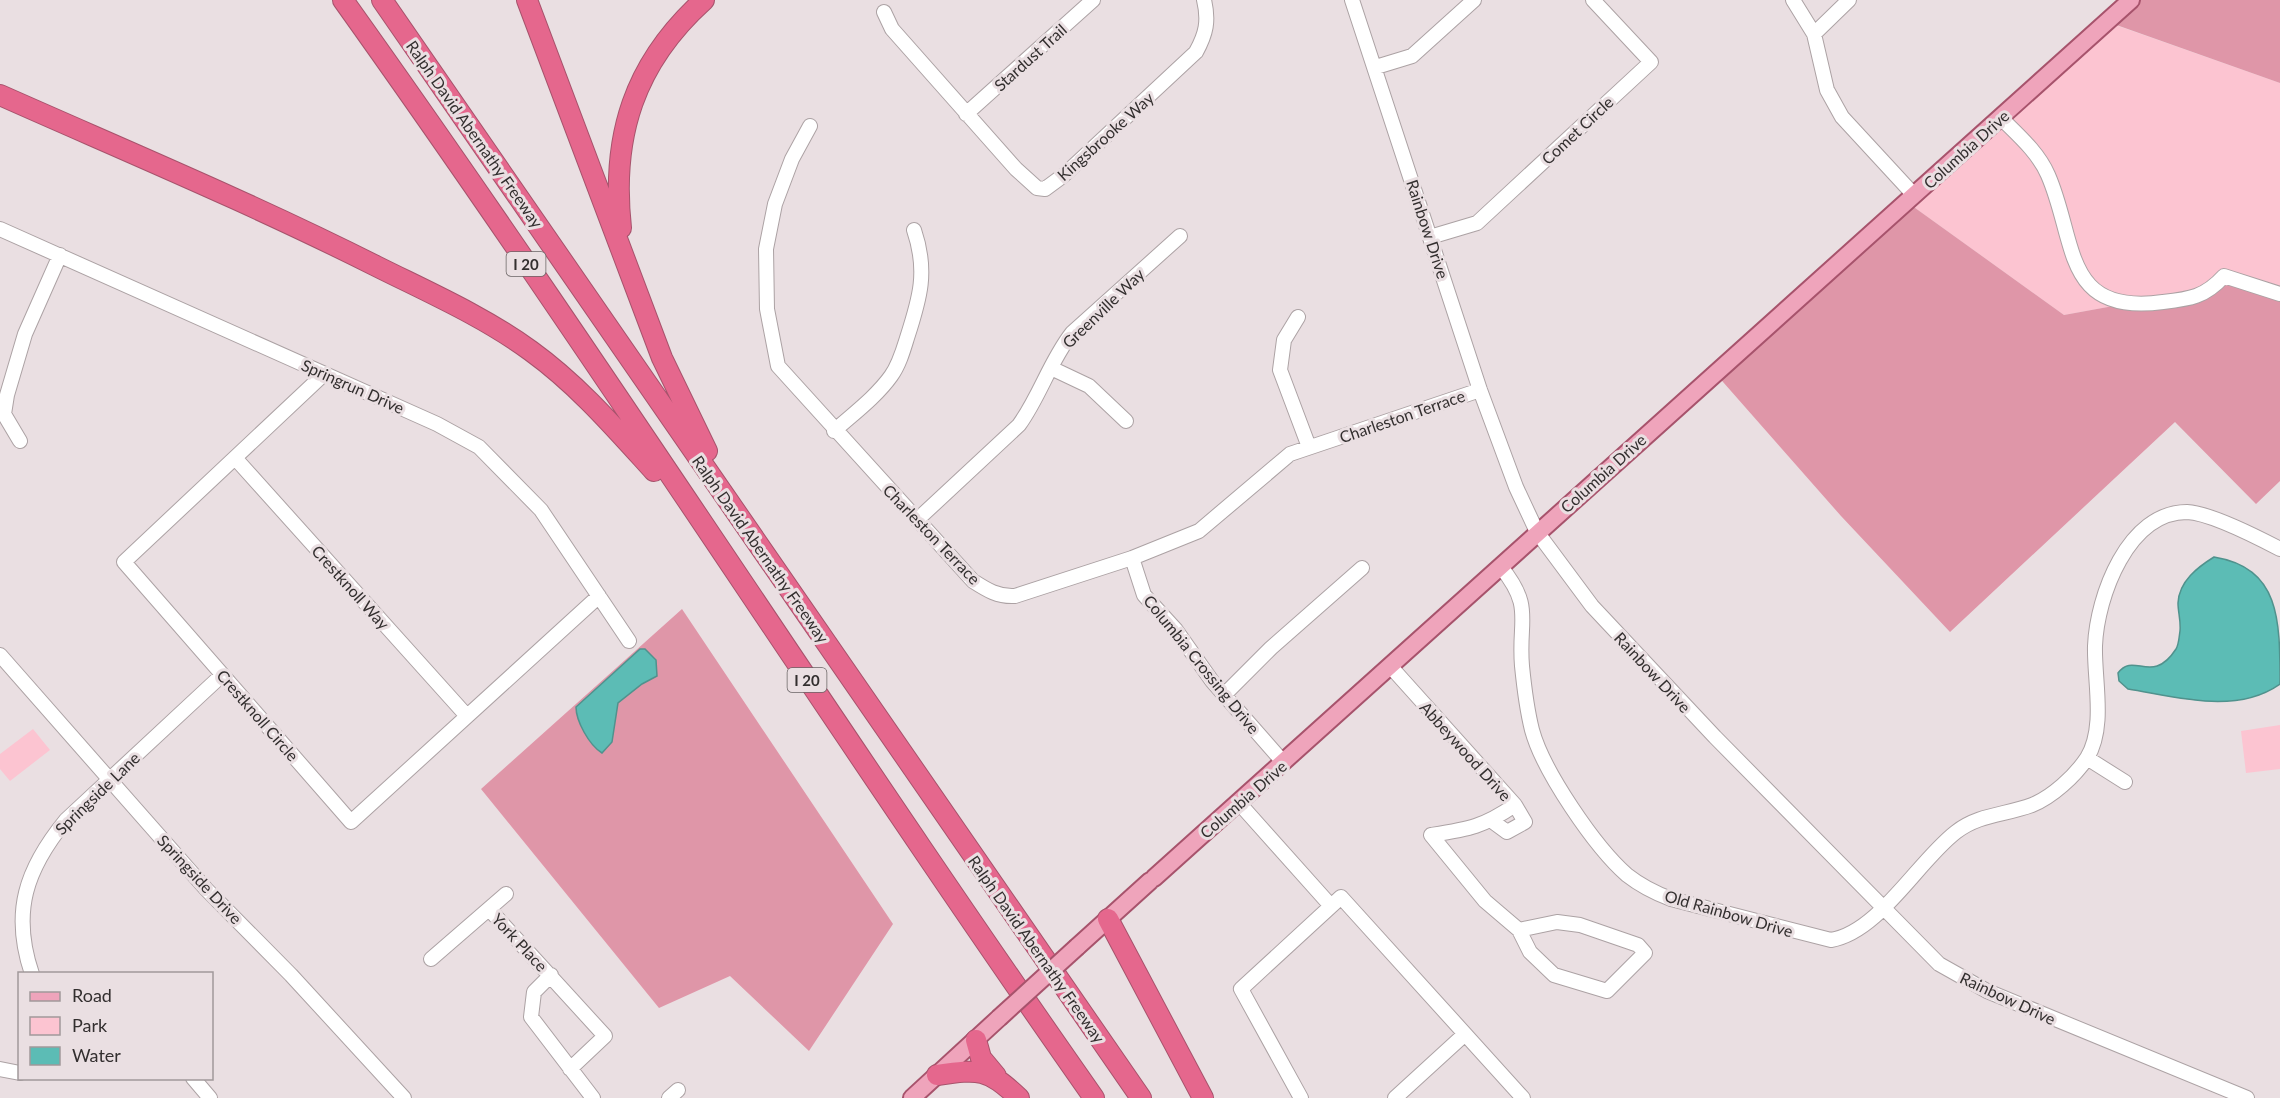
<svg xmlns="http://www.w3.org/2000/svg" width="2280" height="1098" viewBox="0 0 2280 1098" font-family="Lato,sans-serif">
  <rect width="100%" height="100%" fill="#eadfe2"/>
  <path fill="#fcc4d1" d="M2107,22l173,61v207l-24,-10 -192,35 -153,-110z
    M2280,725v44l-34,4 -5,-42z
    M33,729l17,21 -40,31 -10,-12v-15z"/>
  <path fill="#df96a8" d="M2132,0h148v83l-172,-61z
    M1911,205l153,110 192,-35 24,10v191l-24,23 -81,-82 -225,210 -109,-116 -125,-142z
    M682,609l211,315 -84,127 -79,-75 -71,32 -178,-219z"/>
  <path fill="#5cbcb5" stroke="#50928d" stroke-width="1.5" d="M2214,557c66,11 66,62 66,127 -44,31 -103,13 -152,5l-9,-8 -1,-8c16,-22 34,13 58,-24 3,-5 3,-12 4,-18 1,-10 -2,-19 -2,-28 1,-22 20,-36 36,-46z
    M640,649h5l11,11 1,16 -15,8 -24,19 -6,39 -10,11c-13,-8 -26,-32 -26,-46z"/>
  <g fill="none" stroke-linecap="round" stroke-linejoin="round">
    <defs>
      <path id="minor" d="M1352,0l128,390 36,97 21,45 55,74 123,131 224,227 48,27 260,107
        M1793,0l21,34 13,56 15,27 72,78
        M884,12l8,17 124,140 21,19 8,1 19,-14 132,-123c10,-18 13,-31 8,-52
        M1814,34l35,-34
        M1376,67l36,-11 62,-56
        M966,114l127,-114
        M2001,118c17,17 37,34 47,57 29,66 14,141 115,127 27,-3 42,-5 61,-26l56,18
        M810,126l-18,33 -17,45 -9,45 1,60 11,57 195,215c14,9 25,16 42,15l117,-38 67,-27 91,-77 190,-64
        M0,229l437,195 42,23 62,63 88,131
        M1430,237l47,-14 174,-161 -58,-62
        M1298,317l-14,23 -4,30 29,77
        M1051,368l38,18 37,35
        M324,374l-200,188 227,260 248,-226
        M834,431c19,-17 42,-34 57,-55 8,-11 12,-25 16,-38 13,-40 21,-67 7,-108
        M20,441l-16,-27 3,-19 18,-61 35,-79
        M236,459l230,256
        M917,520l102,-95c21,-29 31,-64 53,-92l108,-97
        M1132,558l12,37 32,35 36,51 72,82
        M1501,567c33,41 17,52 21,99 2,20 5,44 10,64 11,41 63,117 95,145 14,11 28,18 44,24l160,41c48,-8 87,-79 125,-108 23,-18 50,-17 76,-27 20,-8 43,-29 55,-47 19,-31 7,-78 8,-112 2,-50 33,-134 92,-134 23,1 72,26 93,37
        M0,655l206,234 85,86 113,123
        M1391,667l124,138c-32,22 -46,24 -84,30l54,66 34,29 11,22 24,23 53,16 38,-38 -7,-8 -58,-20 -23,-3 -38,8
        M1225,694l46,-46 91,-80
        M2087,758l38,24
        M1239,803l92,103
        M1492,821l15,11 18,-10 -10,-17
        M489,909l116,127 -35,33
        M431,959l75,-65
        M32,974c-21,-62 -6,-105 34,-154l156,-145
        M551,975l-17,17 -3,25 62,81
        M0,1069l20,4
        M193,1078l17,20
        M669,1098l9,-8
        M1301,1098l-60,-109 100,-92 182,201
        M1395,1098l70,-64"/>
      <path id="major" d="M1154,878l977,-878
        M1077,947l73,-66
        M912,1098l87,-80"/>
      <path id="highway" d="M343,0c258,361 496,735 751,1098
        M382,0l759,1098
        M527,0l135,358 45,93
        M0,95c126,56 253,109 376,171 52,26 107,50 155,85 47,34 84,77 123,120
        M621,228c-10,-92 13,-165 83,-228
        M1108,919l95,179
        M976,1040l5,18 15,18
        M937,1075c43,-6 50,-7 82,23"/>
    </defs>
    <use href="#minor" stroke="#aca2a4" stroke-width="16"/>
    <use href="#major" stroke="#a7536c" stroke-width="20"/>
    <use href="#highway" stroke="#a7536c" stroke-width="22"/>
    <use href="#minor" stroke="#fff" stroke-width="14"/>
    <use href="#major" stroke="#efa4bb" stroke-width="16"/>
    <use href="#highway" stroke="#e5678d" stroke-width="20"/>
    <defs>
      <path id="major-bridge" d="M999,1018l78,-71"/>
    </defs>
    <use href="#major-bridge" stroke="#a7536c" stroke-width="20" stroke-linecap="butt"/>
    <use href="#major-bridge" stroke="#efa4bb" stroke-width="16"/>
  </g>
  <g text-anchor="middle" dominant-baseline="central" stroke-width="6" stroke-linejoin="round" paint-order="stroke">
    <g fill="#eadfe2" stroke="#6a6465" stroke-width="1.5">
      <rect x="506.5" y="252" width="39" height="24" rx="4.5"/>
      <rect x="787.5" y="668" width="39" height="24" rx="4.5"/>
    </g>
    <g font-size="15" font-weight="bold" fill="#332f2f">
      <text x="526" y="264">I 20</text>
      <text x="807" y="680">I 20</text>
    </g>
    <g font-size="16" fill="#332f2f" stroke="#eadfe2">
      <text transform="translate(1030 57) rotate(-42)">Stardust Trail</text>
      <text transform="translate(1577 130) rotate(-43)">Comet Circle</text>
      <text transform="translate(475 134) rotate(55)">Ralph David Abernathy Freeway</text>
      <text transform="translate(1105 136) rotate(-42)">Kingsbrooke Way</text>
      <text transform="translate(1966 149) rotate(-42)">Columbia Drive</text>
      <text transform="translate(1428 229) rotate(72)">Rainbow Drive</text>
      <text transform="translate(1103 308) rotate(-44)">Greenville Way</text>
      <text transform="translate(353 386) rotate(24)">Springrun Drive</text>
      <text transform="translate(1402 416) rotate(-19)">Charleston Terrace</text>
      <text transform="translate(1603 473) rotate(-42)">Columbia Drive</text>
      <text transform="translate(932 534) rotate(46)">Charleston Terrace</text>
      <text transform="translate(761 549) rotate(55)">Ralph David Abernathy Freeway</text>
      <text transform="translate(351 587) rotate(48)">Crestknoll Way</text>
      <text transform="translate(1202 664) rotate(51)">Columbia Crossing Drive</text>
      <text transform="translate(1653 672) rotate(47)">Rainbow Drive</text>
      <text transform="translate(258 715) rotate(49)">Crestknoll Circle</text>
      <text transform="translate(1466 751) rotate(48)">Abbeywood Drive</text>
      <text transform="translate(97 793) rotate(-44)">Springside Lane</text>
      <text transform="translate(1243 799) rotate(-41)">Columbia Drive</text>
      <text transform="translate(200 879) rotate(47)">Springside Drive</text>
      <text transform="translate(1729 913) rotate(16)">Old Rainbow Drive</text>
      <text transform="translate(520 942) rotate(47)">York Place</text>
      <text transform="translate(1037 949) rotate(55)">Ralph David Abernathy Freeway</text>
      <text transform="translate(2008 998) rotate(25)">Rainbow Drive</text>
    </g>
  </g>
  <rect x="18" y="972" width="195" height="108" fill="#eadfe2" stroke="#a1999a" stroke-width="1.5"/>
  <rect x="30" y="992" width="30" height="9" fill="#efa4bb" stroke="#a1999a" stroke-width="1.5"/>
  <text x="72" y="1002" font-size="18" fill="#332f2f">Road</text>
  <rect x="30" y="1017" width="30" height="18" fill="#fcc4d1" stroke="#a1999a" stroke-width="1.5"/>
  <text x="72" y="1032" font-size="18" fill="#332f2f">Park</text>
  <rect x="30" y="1047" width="30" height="18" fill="#5cbcb5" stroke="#a1999a" stroke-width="1.5"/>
  <text x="72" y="1062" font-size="18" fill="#332f2f">Water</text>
</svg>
